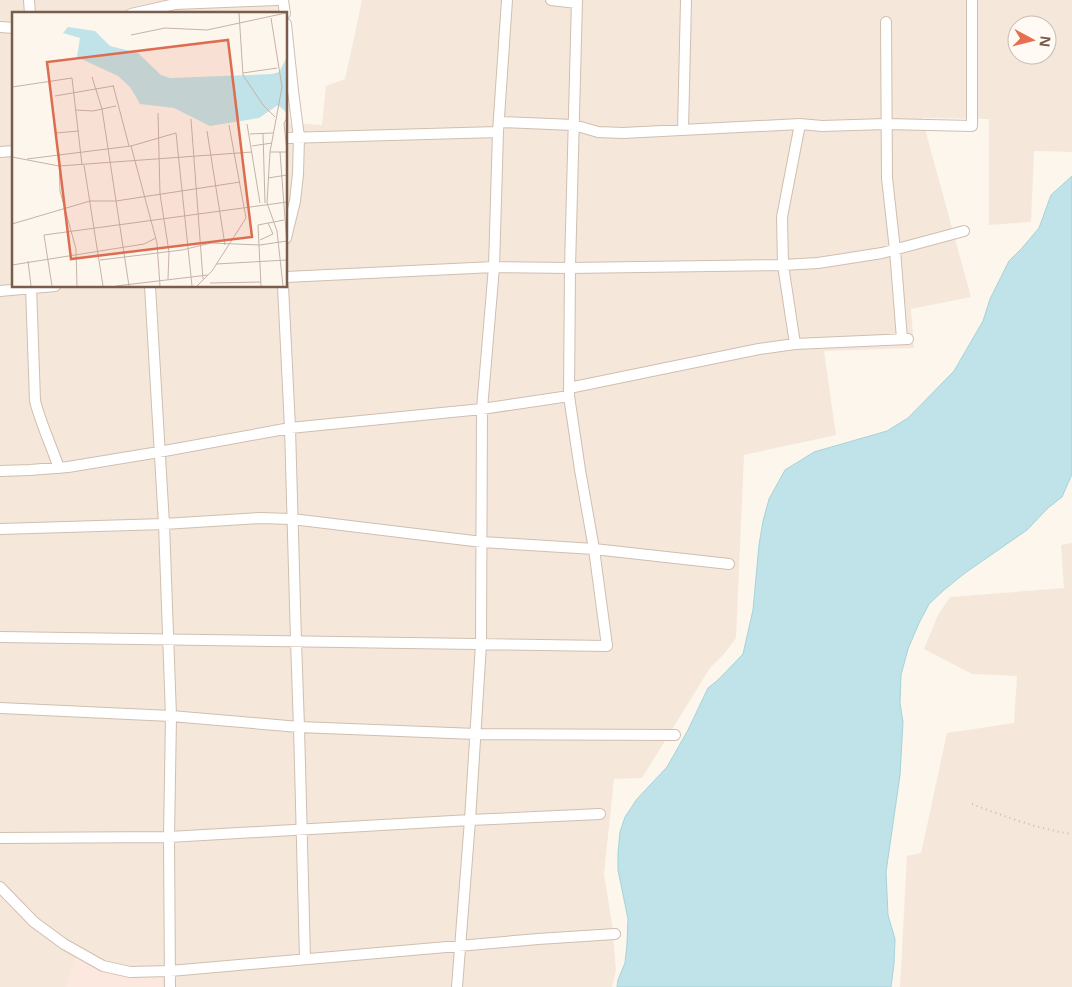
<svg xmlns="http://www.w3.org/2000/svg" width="1072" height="987" viewBox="0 0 1072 987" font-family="'Open Sans',sans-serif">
  <rect width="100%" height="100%" fill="#fdf6ec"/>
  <path fill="#f5e8da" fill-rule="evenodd" d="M0,0h276l3,14h-265v272h272v-196l4,33 32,2 4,-39 19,-7 8,-36 9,-43h710v152l-38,-1 -3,71 -42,3v-106l-67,-1 49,179 -60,12 3,39 -90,3 12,84 -92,20 -8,183 -11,15 -15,15 -68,110 -28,1 -10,95 8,50 4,46 -4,17h-612zM1017,25h30v30h-30z
    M1072,543v444h-172l7,-131 14,-3 26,-120 67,-10 3,-47 -45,-2 -48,-25 14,-34 12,-18 114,-9 -3,-43z"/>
  <path fill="#fde8e0" d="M77,952l51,26 34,-1v10h-96z"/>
  <path fill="#bfe3e8" stroke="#a5d3da" d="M1072,176v298l-10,23 -14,11 -21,22 -62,43 -21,17 -15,14 -10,19 -11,26 -7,26 -1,28 3,19 -3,53 -14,97 2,43 7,24 -1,25 -3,23h-274l1,-7 7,-17 2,-19 1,-25 -10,-49v-17l2,-21 5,-15 12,-18 30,-32 21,-37 20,-42 10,-8 25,-26 10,-44 6,-65 4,-24 6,-22 16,-29 29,-18 73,-21 21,-13 46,-47 29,-50 7,-22 19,-38 14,-14 16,-19 12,-33z"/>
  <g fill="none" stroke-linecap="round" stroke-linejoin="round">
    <defs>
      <path id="minor" d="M29,0l1,14
        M283,0l2,14
        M551,0l26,3
        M131,14l44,-10 101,-4
        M886,22l1,156 8,72 7,89
        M286,24l7,67 6,46 -1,37 -3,27 -9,37
        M0,27l14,1
        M499,122l75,3 24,7 25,1 177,-9 22,2 64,-2 86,2v-126
        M683,130l3,-129
        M286,138l212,-6
        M0,152l14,-1
        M286,277l208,-10 76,1 213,-3 35,-2 64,-10 82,-22
        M31,286l4,115c6,23 16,44 24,67
        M150,286l14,238 7,192 -2,121 1,150
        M283,286l7,142 6,213 3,86 6,232
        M0,291l55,-5
        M795,344l-12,-79 -1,-48 18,-93
        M569,388l190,-39 36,-5 113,-5
        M0,471l30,-1 38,-3 91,-15 131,-24 192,-19 87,-13
        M0,529l164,-5 96,-6 32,1 190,23 112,7 135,15
        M0,637l607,9 -13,-97 -14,-79 -11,-74 1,-128 7,-268
        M0,708l171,8 128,11 177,7 199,1
        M0,838l169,-1 301,-17 130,-6
        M0,887l34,35 30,22 39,22 27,6 40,-1 368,-32 77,-5
        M457,987l13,-167 11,-176 1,-235 12,-142 4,-135 9,-132"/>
    </defs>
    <use href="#minor" stroke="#d1beb0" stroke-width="12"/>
    <path stroke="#d9b8a5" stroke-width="2" stroke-dasharray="1 4" stroke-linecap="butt" d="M972,804c32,12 65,25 100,30"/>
    <use href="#minor" stroke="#fff" stroke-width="10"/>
  </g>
  <g transform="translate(12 12)">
    <rect width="275" height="275" fill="#fdf6ec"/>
    <path d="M56,15l27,4 15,15 28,7 23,22 9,3 102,-4 7,-2 8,-15v56l-9,-8 -19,13 -49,8 -36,-18 -34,-4 -10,-17 -12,-11 -41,-19 3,-19 -17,-5z" fill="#bfe3e8"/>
    <path fill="none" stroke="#c5b3a7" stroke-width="1" d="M227,1l4,62 20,30 12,12M259,6l11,69 -12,65 -3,51 10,28 6,55M119,23l34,-7 42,2 79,-17M231,61l34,-5M80,65l10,32 27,177M101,73l16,61M0,75l60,-9 10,87M43,84l58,-10M64,98l17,1 23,-5M146,101l2,81 9,58 -1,27M179,107l12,160M235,112l13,79M195,119l18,114M44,121l23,-2M251,121l2,70M238,122l23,-1M119,134l26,97 3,43M240,134l20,-3M258,140h17M268,140l7,93M275,140l-3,-29 3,-5M47,141l1,38 16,58 1,37M0,145l47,9 193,-14M15,147l104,-13 45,-13 16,153M72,153l19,121M256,166l19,-3M0,212l78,-23h26l124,-19M248,228l13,-6 -5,-11M88,248l82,-10 29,-7 49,2 27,-4M16,249l3,25M204,252l71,-4M0,253l132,-21 12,-6M198,271l51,-1M40,274l-8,-51 243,-33M104,274l92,-11M185,274l15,-15 34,-53 -17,-93M249,274l-3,-61 26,-5"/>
    <path fill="#dc6d51" fill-opacity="0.15" stroke="#dc6d51" stroke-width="2.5" d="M216,28l24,197 -181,22 -24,-197z"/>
    <rect width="275" height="275" fill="none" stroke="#7a5c4d" stroke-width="2.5"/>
  </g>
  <g transform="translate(1032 40) rotate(97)"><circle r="24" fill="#fffaf3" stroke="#cabbb1"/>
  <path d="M0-4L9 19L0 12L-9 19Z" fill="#e76f51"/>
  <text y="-8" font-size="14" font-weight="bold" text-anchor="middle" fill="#7a5c4d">N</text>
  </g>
</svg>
